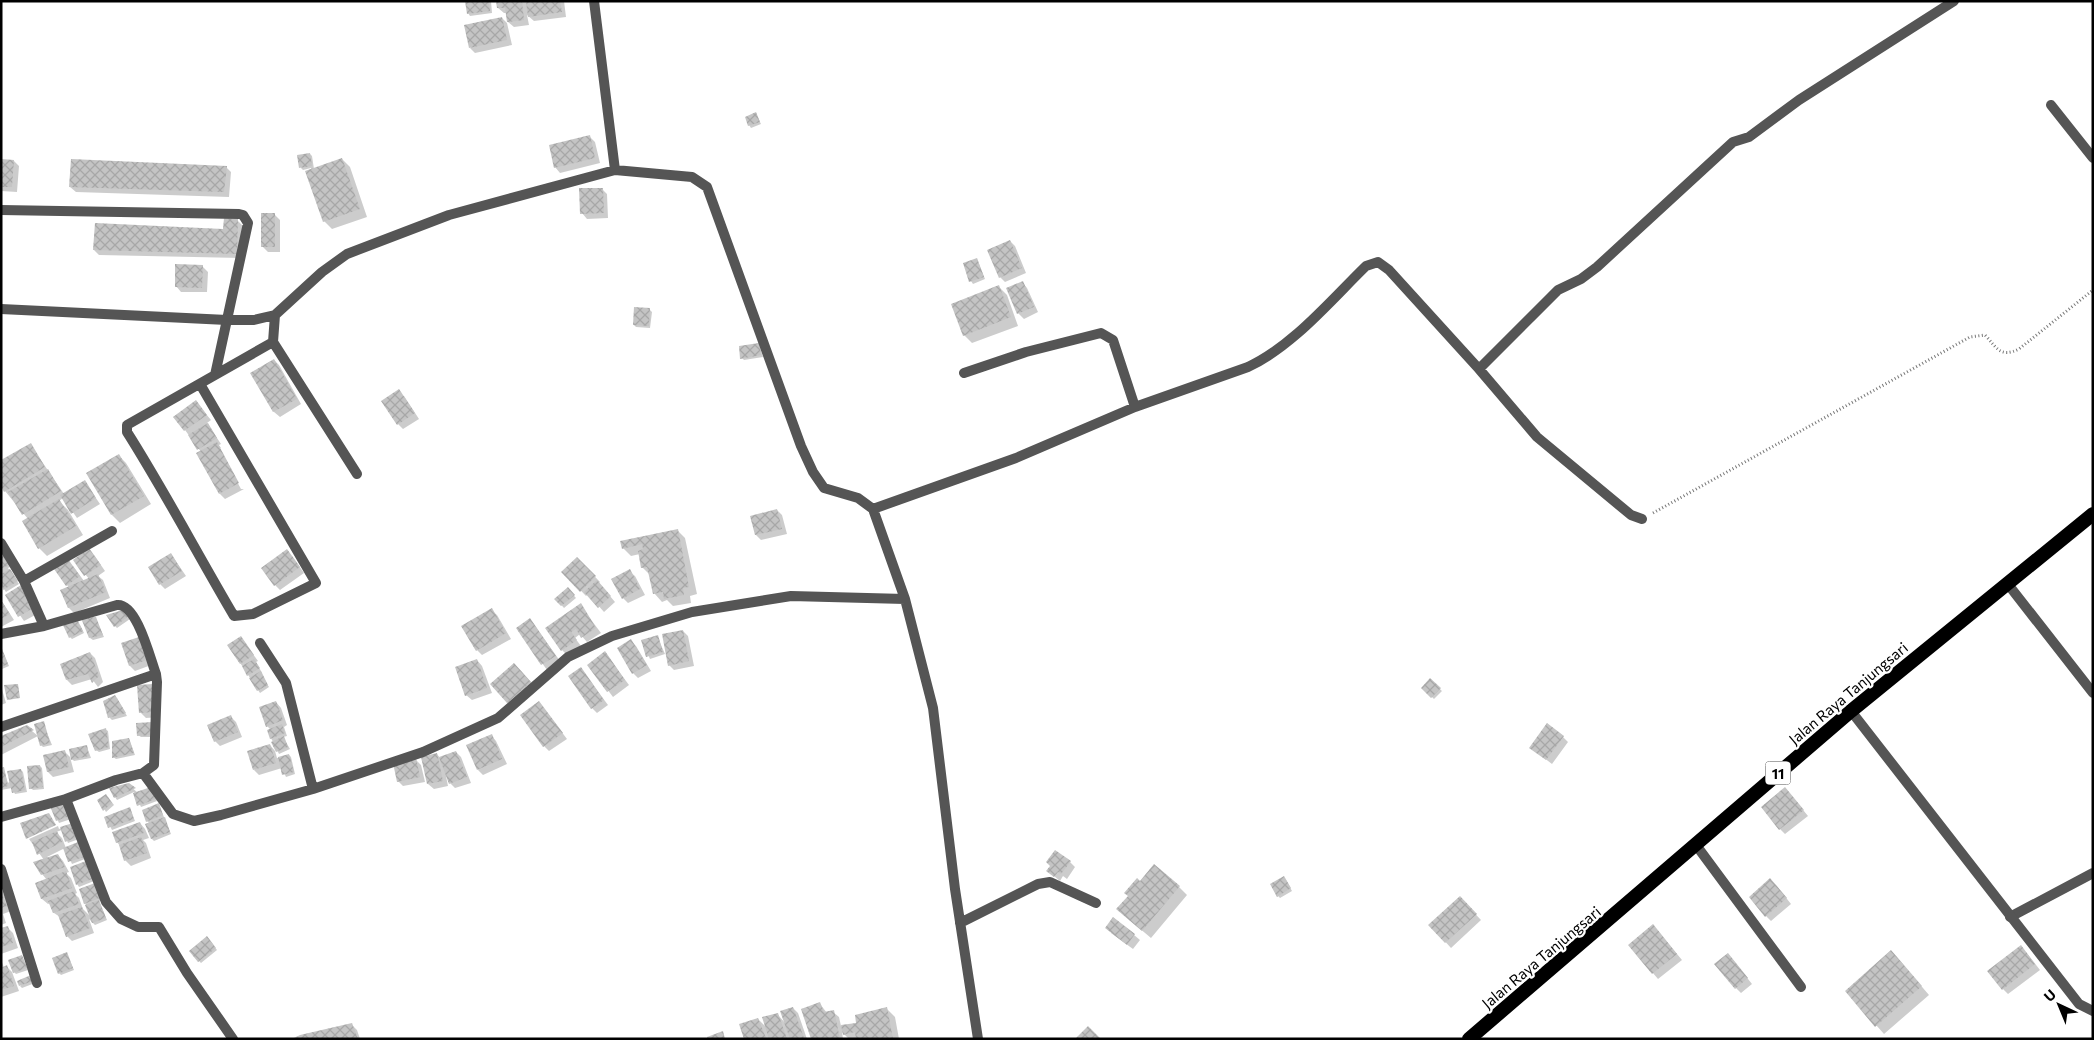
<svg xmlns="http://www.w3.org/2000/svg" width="2094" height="1040" viewBox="0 0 2094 1040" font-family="Commissioner,sans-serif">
  <defs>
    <pattern id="building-cross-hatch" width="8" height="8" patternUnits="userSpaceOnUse" patternTransform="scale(1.25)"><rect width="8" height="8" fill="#c4c4c4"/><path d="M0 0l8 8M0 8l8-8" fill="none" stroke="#a7a7a7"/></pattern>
  </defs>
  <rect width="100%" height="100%" fill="#fff"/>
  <path fill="#0003" d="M466,1h25l1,12 -22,3 -2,-3z
    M498,1h66l2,16 -32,4 -7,-6 2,10 -15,2 -6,-5 -1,-9h-3l-6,-5z
    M502,18l5,5 5,22 -37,8 -5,-5z
    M756,114l5,10 -10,4 -2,-3z
    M589,136l6,6 5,21 -40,10 -5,-6z
    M310,154l2,2 2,13 28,-10 8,8 17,50 -35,12 -8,-8 -13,-53 -8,2 -2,-2z
    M1,160l13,1 5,5 -2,26 -16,-1z
    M226,167l5,5 -2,25 -153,-5 -6,-5z
    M602,189l5,5 1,24 -21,1 -5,-6z
    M275,215l5,5v32h-12l-6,-6z
    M237,220l6,6 -2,32 -142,-3 -5,-5 130,-20z
    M1010,241l5,5 11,27 -21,9 -5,-5z
    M977,259l8,20 -12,5 -2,-3z
    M202,266l6,6 -1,20h-26l-5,-6z
    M1022,282l5,6 11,24 -14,7 -6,-6z
    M999,287l8,8 11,31 -46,17 -8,-8z
    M649,309l3,3 -2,16 -14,-1 -2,-2z
    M759,344l4,13 -19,3 -2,-2z
    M274,360l5,5 22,39 -21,13 -6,-5 -22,-38z
    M404,396l15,23 -16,10 -5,-5z
    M196,402l15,18 -4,3 14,21 -2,1 2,3h-2l22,41h3l-19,10 -5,-5 -19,-42 -16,-22z
    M30,444l34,50 21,-12 15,22 -23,14 -14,-20 -4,3 9,9 15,25 -36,21 -8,-8 -11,-29 -23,-28z
    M118,455l8,8 25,41 -31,19 -8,-8 -24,-41z
    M777,510l5,5 5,19 -26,6 -5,-5 -5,-18z
    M677,530l8,8 12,56 -7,2 1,7 -18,3 -6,-6 -5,2 -8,-9 -4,-18 -8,-8 -2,-13 -9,2 -8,-8z
    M171,554l15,22 -21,13 -5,-5z
    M94,555l11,16 -7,5 5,4 7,18 -36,15 -5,-5 -7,-17 7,-3 -2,-3 6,-19 11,15 5,-2 -15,-19z
    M292,556l12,17 -24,17 -5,-5z
    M1,557l9,10 -2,1 11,16 -13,8 -5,-7v-10l2,-1 -2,-2z
    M577,558l23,24 -1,1 16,19 -11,10 -16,-18 -2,2 -23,-24z
    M629,571l6,5 10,19 -17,8 -5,-5z
    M568,589l8,9 -12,10 -8,-9z
    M6,595l33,18 -15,8z
    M1,600l13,20 -13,7z
    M580,605l21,28 -14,9 -7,-8 -5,4 6,8 -14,9 -5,-5z
    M491,610l6,5 14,24 -29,16 -5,-5z
    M122,612l8,7 -13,9 -2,-2z
    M95,618l9,19 -11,3 -3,-2z
    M530,619l30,42 -13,9 -30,-42z
    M80,625l4,8 -12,6 -2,-2z
    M683,631l5,5 6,30 -20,4 -5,-5z
    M657,636l8,18 -15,5 -8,-18z
    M241,638l17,23 -2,1 5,9 -1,1 9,15 -9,6 -31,-47z
    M631,641l5,5 15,25 -13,7 -5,-5z
    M122,644l32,20 -19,7 -5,-5z
    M2,650l7,16 -7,3 -1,-1z
    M90,653l5,5 8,24 -5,5 -6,-8 -20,6 -5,-5 -6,-15z
    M605,653l24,32 -16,12 -24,-32z
    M477,660l5,6 10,27 -20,7 -6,-5z
    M519,669l16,18 -22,20 -5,-5z
    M581,669l27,36 -11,8 -5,-5z
    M1430,680l12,11 -8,8 -11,-11z
    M1,686l5,17 -5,2z
    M158,690l2,27 -14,1 -5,-5z
    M117,698l10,18 -15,4 -3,-3z
    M276,702l5,6 6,17 -3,2 3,9 -4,1 7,12 -11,5 -8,-16v-8l-4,-4z
    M539,702l28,37 -18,12 -5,-5z
    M230,716l6,6 6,15 -22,9 -5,-5z
    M43,723l9,22 -9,2 -2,-2z
    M138,724l17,13h-14l-3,-2z
    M26,726l12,10 -37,19v-17z
    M105,729l3,2 2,18 -11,3 -3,-2z
    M491,735l5,6 11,23 -24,11 -5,-5z
    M1563,737l5,5 -16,22 -21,-16z
    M129,739l6,16 -19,4 -3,-2z
    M270,745l5,6 2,7 12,-3 2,2 4,17 -9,3 -4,-9 -23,7 -5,-5z
    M87,747l4,11 -17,3 -4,-4 4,15 -21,5 -5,-5 -4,-16 20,-5 8,8z
    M456,752l5,5 10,26 -16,5 -5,-5 -3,-7h-1l2,10 -14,3 -6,-5 9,-30 3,4z
    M416,760l5,5 4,17 -22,4 -5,-5z
    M40,766l2,2 2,21 -11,1 -2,-2z
    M3,768l5,15 13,-13 2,2 4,20 -12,2 -3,-6 -11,2v-21z
    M129,785l9,8 15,-3 4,11 -16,6 -7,-15 -17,8 -2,-3z
    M1790,794l18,22 -23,18 -5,-5z
    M108,797l6,8 -8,7 -7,-12z
    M159,805l12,29 -17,7 -2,-2 -2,-15 -3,-3z
    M52,807l19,12 -12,4z
    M130,809l5,12 -23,9 -6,-12z
    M140,823l5,6 4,9 -6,2 3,3 5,15 -20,8 -6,-6 -5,-14 -3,-4z
    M72,824l7,15 -11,4 -6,-13 -6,2 6,6 4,10 12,-4 7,15 -13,5 -7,-16 -18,9v2l11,-4 5,6 6,11 -3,1 5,5 6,15 -2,1 4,4 4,11 8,8 -6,-14 10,-19 7,16 -3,1 8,19 -12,5 -6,-6 5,14 -22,8 -5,-5 -7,-19 -6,-4 -4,-10 -2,1 -6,-5 -5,-16 10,-3 -5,-6 2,-14 -15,-21 29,-13 1,3z
    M1070,862l5,5 -8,12 -4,-3 -3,5 -12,-10z
    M86,863l8,18 -15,6 -2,-3z
    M1286,880l6,11 -12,7 -2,-2z
    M1140,882l39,5 8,8 -36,43 -25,-21z
    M1776,885l15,19 -20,17 -5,-5z
    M1,888l10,23 -8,3 3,9 -5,2z
    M1465,903l16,17 -30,28 -21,-23z
    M1114,918l26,22 -7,9 -22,-16z
    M7,927l6,6 5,15 -17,6v-25z
    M1658,931l24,29 -24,19 -29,-34z
    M209,940l8,10 -16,13 -2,-2z
    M2026,952l14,18 -32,24 -5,-5z
    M67,954l7,16 -13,5 -2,-2z
    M22,956l6,14 -12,4 -2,-2z
    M1,959l3,9 3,-1 5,5 7,19 -18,6z
    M1733,960l19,24 -11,9 -5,-5z
    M1899,960l30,35 -45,39 -38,-43z
    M31,977l4,6 -13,5 -2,-2z
    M820,1004l7,9 6,-1 6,5 2,9 17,-2 29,-15 8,8 4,22h-50l-7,-7 1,7h-31z
    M793,1008l5,5 9,26h-61l12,-20 9,9 11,-13 8,9z
    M352,1025l5,5 3,9h-65z"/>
  <path fill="url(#building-cross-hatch)" d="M465,1h24l1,10 -23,3z
    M496,1h26l2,19 -17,2 -2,-14h-8z
    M526,1h34l2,11 -34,5z
    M502,17l5,23 -38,8 -5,-23z
    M756,112l4,10 -12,4 -3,-9z
    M590,135l5,23 -41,10 -5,-23z
    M310,153l2,13 -13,2 -2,-13z
    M342,158l18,51 -37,13 -18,-51z
    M1,159l13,1 -2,27h-11z
    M71,159l156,7 -3,26 -155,-5z
    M579,188h24l1,25 -24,1z
    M261,213h14v34h-14z
    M224,218l14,1 -1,35 -144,-4 2,-27 128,6z
    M1010,240l12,28 -23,10 -12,-28z
    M977,258l7,19 -15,5 -6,-19z
    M175,264l28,1 -1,23 -27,-1z
    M1023,281l11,26 -17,7 -11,-26z
    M999,285l12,32 -48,19 -12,-32z
    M634,307l16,1 -1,18 -16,-1z
    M759,343l2,12 -21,4 -1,-13z
    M274,359l23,40 -24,13 -23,-39z
    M399,389l16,24 -18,12 -16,-24z
    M196,400l11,15 -23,16 -11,-14z
    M208,423l9,15 -20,12 -9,-15z
    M217,442l22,41 -20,11 -23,-41z
    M31,443l14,24 -41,25 -3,-6v-26z
    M119,454l25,42 -33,19 -25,-42z
    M48,469l13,22 -39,24 -14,-23z
    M85,480l11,18 -25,16 -11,-19z
    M59,499l17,27 -38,23 -16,-28z
    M777,509l5,20 -27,6 -5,-19z
    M678,529l11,58 -6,1 1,7 -20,4 -1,-7 -10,2 -6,-27 -6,1 -3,-17 5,-2 -1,-5 -20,5 -2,-8z
    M89,548l12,17 -17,11 -11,-16z
    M287,549l13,18 -26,19 -13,-18z
    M171,553l11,18 -23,14 -11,-18z
    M3,555l6,10 -8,4v-13z
    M577,557l19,19 -16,16 -19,-20z
    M68,559l12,17 -14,10 -12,-17z
    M10,569l8,12 -15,9 -2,-16z
    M630,569l10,20 -18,10 -11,-20z
    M98,574l8,18 -38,16 -8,-18z
    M597,580l14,16 -13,12 -14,-16z
    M21,585l14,22 -17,10 -13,-22z
    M568,587l7,8 -14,11 -7,-7z
    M1,600l9,14 -9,5z
    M581,603l15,25 -15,10 -5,-9 -5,3 6,8 -16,11 -16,-23z
    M492,608l14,25 -30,18 -15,-25z
    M123,610l6,6 -15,11 -8,-12z
    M96,617l7,18 -14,3 -8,-20z
    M530,618l26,38 -15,9 -25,-37z
    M78,621l5,10 -14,7 -6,-13z
    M683,630l6,31 -21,5 -6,-32z
    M658,635l5,17 -17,5 -5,-17z
    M142,636l8,23 -21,7 -8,-23z
    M241,636l13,19 -14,9 -13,-19z
    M631,639l16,26 -15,9 -15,-26z
    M1,646l7,18 -7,3z
    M605,651l20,29 -18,12 -20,-27z
    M90,652l9,24 -7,7 -4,-9 -22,6 -6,-16z
    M254,659l6,9 -13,8 -5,-10z
    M477,659l10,29 -22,8 -10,-29z
    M514,663l17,19 -24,21 -17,-19z
    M581,667l23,33 -13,9 -23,-33z
    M261,671l7,14 -11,6 -8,-13z
    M1430,678l11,10 -10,10 -10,-10z
    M18,684l2,14 -13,2 -3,-15z
    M153,684l2,28 -16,1 -2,-28z
    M115,695l11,18 -18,5 -5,-17z
    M276,701l7,19 -17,7 -7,-20z
    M539,701l24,32 -20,14 -23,-32z
    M231,715l7,17 -24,10 -7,-17z
    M44,721l6,22 -10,3 -6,-22z
    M153,722l1,13 -17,1 -1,-13z
    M1547,723l17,13 -18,24 -17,-12z
    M282,724l3,9 -15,6 -3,-9z
    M27,725l7,5 -33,17v-11z
    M106,728l3,19 -14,4 -7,-17z
    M492,734l10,25 -25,11 -11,-25z
    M284,736l4,11 -12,5 -5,-10z
    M129,738l5,15 -22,5v-17z
    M270,744l6,19 -23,7 -6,-19z
    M87,745l2,11 -18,4 -2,-11z
    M65,750l4,17 -22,5 -4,-17z
    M456,751l11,26 -18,7 -10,-27z
    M437,753l6,28 -16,3 -6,-27z
    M289,754l5,18 -12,3 -4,-18z
    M416,758l4,19 -23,5 -4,-19z
    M40,765l3,22 -14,2 -2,-23z
    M4,767l4,19 -7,2v-20z
    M21,769l4,21 -13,3 -5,-22z
    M129,783l7,5 -22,10 -5,-10z
    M151,787l5,12 -19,7 -4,-13z
    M1785,787l19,23 -25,20 -18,-23z
    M106,794l6,9 -9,8 -6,-11z
    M64,801l6,15 -14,5 -6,-15z
    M159,803l4,12 -17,7 -4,-12z
    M130,807l4,12 -26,9 -4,-11z
    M49,813l7,12 -30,14 -6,-16z
    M165,817l5,15 -19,7 -6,-15z
    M140,822l4,11 -28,10 -4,-11z
    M73,823l5,14 -13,5 -5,-15z
    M57,831l5,11 -25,13 -5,-13z
    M141,837l6,16 -23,8 -5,-16z
    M78,842l6,15 -16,5 -5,-14z
    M1055,850l16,11 -10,13 -3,-2 -4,5 -8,-6 4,-5 -4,-4z
    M58,854l7,13 -24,8 -8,-13z
    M86,861l6,18 -16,6 -6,-18z
    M1154,864l26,22 -38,45 -26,-22 12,-13 -4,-3 13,-15 3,3z
    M66,871l6,17 -31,11 -6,-16z
    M1284,876l7,12 -14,9 -7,-13z
    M1770,878l17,20 -22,19 -16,-20z
    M95,883l5,15 -16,6 -5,-15z
    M74,891l5,13 -26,9 -5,-12z
    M1,892l6,14 -6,2z
    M1460,896l17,18 -32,29 -17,-18z
    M99,900l7,18 -14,5 -7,-18z
    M82,907l8,21 -24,9 -8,-22z
    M1113,917l22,17 -8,11 -22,-17z
    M1653,924l24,30 -25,20 -24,-29z
    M8,926l5,17 -12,4v-19z
    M207,936l9,12 -18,14 -9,-11z
    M2021,945l14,19 -33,26 -15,-19z
    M1891,950l31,36 -47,41 -30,-36z
    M67,952l6,16 -15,6 -6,-16z
    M1728,953l20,25 -13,11 -21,-25z
    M22,955l5,13 -14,5 -5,-13z
    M7,965l7,21 -13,4v-22z
    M31,975l2,6 -14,5 -2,-5z
    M820,1002l4,10 10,-2 6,29h-29l-10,-30z
    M793,1007l11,31 -3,1h-11l-10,-28z
    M887,1007l6,32h-37l-1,-7 -12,3 -2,-10 15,-2 -1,-8z
    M778,1013l9,26h-18l-7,-22z
    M758,1018l8,20 -22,1 -5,-15z
    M352,1023l6,16h-66l8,-4z
    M1088,1026l13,13h-26z
    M723,1031l2,8h-17l-1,-2z"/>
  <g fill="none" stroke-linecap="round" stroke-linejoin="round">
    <path stroke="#777" stroke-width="3" stroke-dasharray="1 2.5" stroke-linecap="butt" d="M1653,513l317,-176 15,-2c12,13 15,23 34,14l74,-59"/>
    <path stroke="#555" stroke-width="10" d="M594,1l21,169 77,7 15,10 94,259 12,26 11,16 34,10 15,11 32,90 28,109 22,181 23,150
      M2051,105l42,53
      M1,210l238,4 4,1 5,8 -33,152
      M1,309l226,11h27l21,-5
      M273,342l84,132
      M1479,369l79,-79 23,-11 16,-12 136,-125 16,-5 50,-37 155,-99
      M964,373l62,-21 75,-19 12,7 22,67
      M200,384l116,199 -63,31 -19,2c-36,-61 -69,-124 -107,-184v-7l146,-83 2,-27 47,-43 25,-18 102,-39 166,-45
      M873,509l143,-51 119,-51 113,-40c45,-21 83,-67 118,-101l12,-4 11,8 90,99 58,68 94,78 11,4
      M1,543l23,38 20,45
      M24,581l88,-50
      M2007,583l86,110
      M1,634l43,-8 73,-21c20,-2 33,53 39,69l1,8 -3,83 -11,8
      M260,643l26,40 27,106
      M1,727l155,-53
      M66,799l40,103 15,17 17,8h21l28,46 46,66
      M1,817l65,-18 50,-19 27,-7 30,41 21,7 27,-6 92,-26 110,-37 75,-34 70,-61 44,-21 80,-24 99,-16 114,3
      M1696,845l105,142
      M1,869l36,114
      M2010,917l83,-44
      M960,923l78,-39 12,-2 46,21"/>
    <path stroke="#555" stroke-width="10" d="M1851,711l228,293 14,7"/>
    <path stroke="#000" stroke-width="14" d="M1469,1039l382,-328 242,-197"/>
  </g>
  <g text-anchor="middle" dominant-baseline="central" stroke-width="4.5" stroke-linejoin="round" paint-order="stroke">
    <rect fill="#fff" stroke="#4c4c4c" stroke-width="1" x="1765.5" y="761.5" width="25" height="23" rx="4"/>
    <g font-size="14" font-weight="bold" fill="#000">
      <text x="1778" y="773">11</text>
    </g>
    <g font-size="15" fill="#000" stroke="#fff">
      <text transform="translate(1848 693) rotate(-40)">Jalan Raya Tanjungsari</text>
      <text transform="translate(1541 957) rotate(-40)">Jalan Raya Tanjungsari</text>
    </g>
  </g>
  <rect width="2094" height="1040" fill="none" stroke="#000000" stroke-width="5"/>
  <g transform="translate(2059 1005) rotate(316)" stroke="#ffffff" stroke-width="4" paint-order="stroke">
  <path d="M0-4L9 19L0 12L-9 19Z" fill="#000000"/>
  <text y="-8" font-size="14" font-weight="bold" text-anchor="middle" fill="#000000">U</text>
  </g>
</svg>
